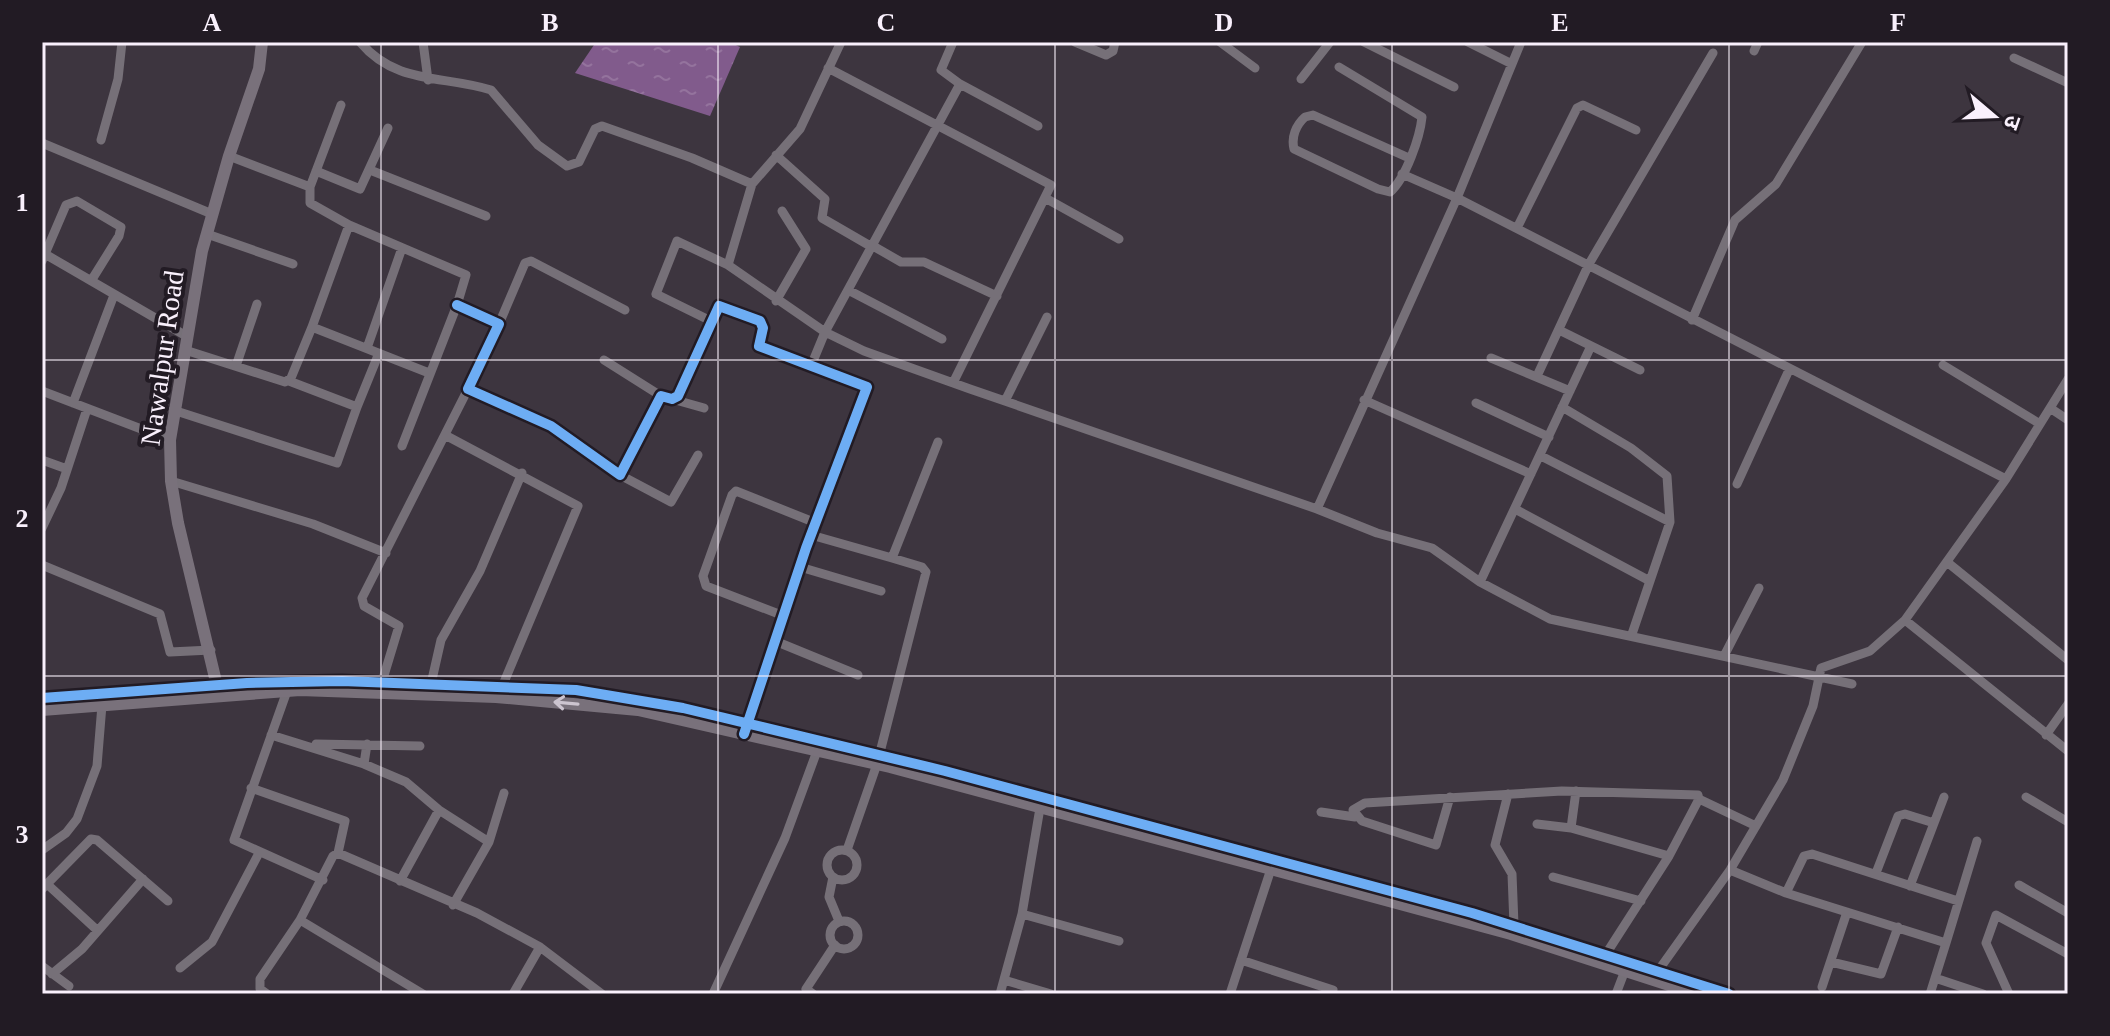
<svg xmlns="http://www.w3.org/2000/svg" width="2110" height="1036" viewBox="0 0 2110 1036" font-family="'Times New Roman','Noto Sans Devanagari',serif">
  <defs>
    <pattern id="water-ripples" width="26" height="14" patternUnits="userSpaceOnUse" patternTransform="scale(2)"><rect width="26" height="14" fill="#815b8c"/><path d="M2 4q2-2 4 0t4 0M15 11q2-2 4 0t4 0" fill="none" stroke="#94739d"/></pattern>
  </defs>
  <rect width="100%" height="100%" fill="#3d353f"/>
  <path fill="url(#water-ripples)" d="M596,42h133l11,5 -30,69 -135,-43z"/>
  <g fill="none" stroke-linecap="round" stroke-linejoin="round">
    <path stroke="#767078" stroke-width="9" d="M360,42c36,43 83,33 131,48l47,55 29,21 12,-4 16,-33 7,-3 90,32 60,26
      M423,42l5,38
      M1075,42l31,13 7,-4 2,-9
      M1220,42l35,26
      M1364,42l90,45
      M1468,42l44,22
      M1521,42l-64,156 549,281
      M1754,51l4,-9
      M2014,58l54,25
      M1339,67l83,50c-2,20 -16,61 -32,75l-12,-3 -84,-40c-3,-12 2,-24 11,-32l8,-2 96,43
      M828,68l223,117 -98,198
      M1301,79l29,-37
      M960,84l78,42
      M101,140l17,-61 4,-37
      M42,143l170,71
      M776,155l49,44 -3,19 50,29
      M229,156l81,31v16l39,22 117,50 -9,30 -55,141
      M370,170l116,46
      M316,171l44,18 28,-61
      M310,187l31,-82
      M1047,199l72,40
      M349,225l-37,102 117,46
      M1517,228l60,-120 6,-3 53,25
      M207,234l86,30
      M873,246l28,16h23l73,34
      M45,254l143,83
      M42,261l24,-56 11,-4 44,26 -2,9 -28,45
      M728,265l24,-81 48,-55 41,-87
      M848,290l94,49
      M776,301l30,-52 -24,-38
      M457,305l42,19 -31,65 83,37 69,49 41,-79 11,3 6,-3 41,-90 41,15 3,7 -4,18 108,41 -61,161 -60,181
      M1692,320l43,-100 41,-36 86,-142
      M711,321l-55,-27 21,-53 51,24 97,67 135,-248 -19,-14 12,-28
      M499,324l26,-61 6,-2 94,49
      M1559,330l81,40
      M367,348l35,-100
      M185,350l100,32 6,-4 21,-51
      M1491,358l79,33
      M604,360l57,36
      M1943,365l97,59
      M236,366l21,-62
      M811,366l14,-34 39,19 106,38 347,120 140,-311 -55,-24
      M1537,376l52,-112 124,-211
      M42,391l128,49
      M672,399l32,9
      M1364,400l167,74
      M1005,401l42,-84
      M73,403l41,-108
      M1476,403l73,34
      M357,407l22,-54
      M1562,407l69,41 36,28 3,46 -38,112
      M2050,408l18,12
      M173,410l164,53 20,-56 -68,-26
      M445,435l133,71 -76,181
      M1541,456l129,66
      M42,460l25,9
      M620,475l51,27 27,-47
      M171,481l142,43 73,29
      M1737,484l52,-114
      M1317,509l60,24 55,15 48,34 70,37 302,65
      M1515,509l133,71
      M42,528l19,-40 26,-79
      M811,535l81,23 46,-116
      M1947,562l121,98
      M42,565l118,49 10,38 41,-2
      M800,567l81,24
      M1480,582l111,-236
      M784,616l-78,-30 -3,-10 29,-81 4,-4 80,32
      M1905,620l163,131
      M775,641l83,34
      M1724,656l35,-68
      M382,682l17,-56 -35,-20 -2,-8 106,-209
      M431,684l10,-44 39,-69 42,-98
      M287,691l-53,149 89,40
      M271,735l93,29 3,-20
      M2046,735l22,-31
      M316,744l104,2
      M364,764l42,18 33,28 50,32
      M251,788l94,33 -7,32
      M1508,794l-13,51 17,29 2,51
      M1450,797l-14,48 -74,-24 -9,-11 12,-7 197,-12 136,4 1,4 -30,57 -63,98
      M2026,797l42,25
      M1699,799l57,27
      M1321,812l34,5
      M1537,824l34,4 98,28
      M1571,828l5,-37
      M827 865a15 15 0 1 1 30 0a15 15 0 1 1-30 0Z
      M42,850l24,-17 11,-14 20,-53 5,-61
      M847,850l30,-86 49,-192 -4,-5 -30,-9
      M1730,870l56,23 160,50 -16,51
      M1876,873l22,-57 7,-2 29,9
      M833,877l-4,20 10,24
      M1553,877l88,24
      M400,881l39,-71
      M47,884l51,47
      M2019,885l49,28
      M1910,886l34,-89
      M42,889l49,-50 6,1 71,61
      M1786,893l18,-37 8,-2 146,47
      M453,905l36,-63 15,-49
      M1022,914l97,27
      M300,920l123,74
      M830 935a14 14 0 1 1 28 0a14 14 0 1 1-28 0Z
      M1946,943l31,-102
      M540,947l62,47
      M1241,960l92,30 -1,4
      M1831,962l50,12 17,-47
      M42,966l27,20
      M180,968l32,-26 47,-89
      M1658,971l72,-101 53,-90 30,-74 8,-38 49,-17 35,-31 101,-141 62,-100
      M52,974l30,-25 61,-70
      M1935,978l48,16
      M1004,980l47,14
      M1822,987l25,-75
      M267,994l-7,-5v-10l40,-59 33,-64 5,-3 139,60 63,34 -27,47
      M713,994l72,-156 32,-87
      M813,994l-7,-5 29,-44
      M1000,994l22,-80 18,-106
      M1230,994l41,-125
      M1616,994l8,-21
      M2009,994l-23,-51 10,-28 72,39"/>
    <path stroke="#79717b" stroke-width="12" d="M217,686l-39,-163 -7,-42 -1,-41 32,-189 27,-95 30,-87 3,-27
      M42,698l205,-15 95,-2 234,9 107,18 262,63 527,142 257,81
      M42,710l258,-20 196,7 142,13 252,57 381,102 240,65 186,60"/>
    <defs>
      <path id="cycleway" d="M457,305l42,19 -31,65 83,37 69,49 41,-79 11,3 6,-3 41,-90 41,15 3,7 -4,18 108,41 -61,161 -62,186
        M42,698l205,-15 95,-2 234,9 107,18 262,63 527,142 257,81"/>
    </defs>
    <use href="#cycleway" stroke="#221b24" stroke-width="15"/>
    <use href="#cycleway" stroke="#6dadf4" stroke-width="10"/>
  </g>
  <defs><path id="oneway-shaft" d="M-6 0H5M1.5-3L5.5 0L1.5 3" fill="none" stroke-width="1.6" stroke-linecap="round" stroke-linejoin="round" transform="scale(2)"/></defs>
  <use stroke="#ccc4cf" href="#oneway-shaft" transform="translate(566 703) rotate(-175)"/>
  <path fill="none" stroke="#f9f0fc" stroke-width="2" stroke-opacity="0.55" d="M381,42v952M718,42v952M1055,42v952M1392,42v952M1729,42v952M42,360h2026M42,676h2026"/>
  <g text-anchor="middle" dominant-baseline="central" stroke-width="8" stroke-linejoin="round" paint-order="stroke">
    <g font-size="28" fill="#f9f0fc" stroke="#221b24">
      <text transform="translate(162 358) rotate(-82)">Nawalpur Road</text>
    </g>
  </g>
  <rect width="2110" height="1036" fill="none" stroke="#221b24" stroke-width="88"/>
  <g transform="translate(1994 116) rotate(109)" stroke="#221b24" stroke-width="6" paint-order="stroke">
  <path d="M0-6L14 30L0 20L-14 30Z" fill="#f9f0fc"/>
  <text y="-12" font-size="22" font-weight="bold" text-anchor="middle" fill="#f9f0fc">उ</text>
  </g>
  <rect x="44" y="44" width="2022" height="948" fill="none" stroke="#f9f0fc" stroke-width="3"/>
  <g font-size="26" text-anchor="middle" font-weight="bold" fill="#f9f0fc">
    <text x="212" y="31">A</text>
    <text x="550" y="31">B</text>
    <text x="886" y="31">C</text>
    <text x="1224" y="31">D</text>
    <text x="1560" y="31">E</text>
    <text x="1898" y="31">F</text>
    <text x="22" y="211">1</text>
    <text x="22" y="527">2</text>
    <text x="22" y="843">3</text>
  </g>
</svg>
